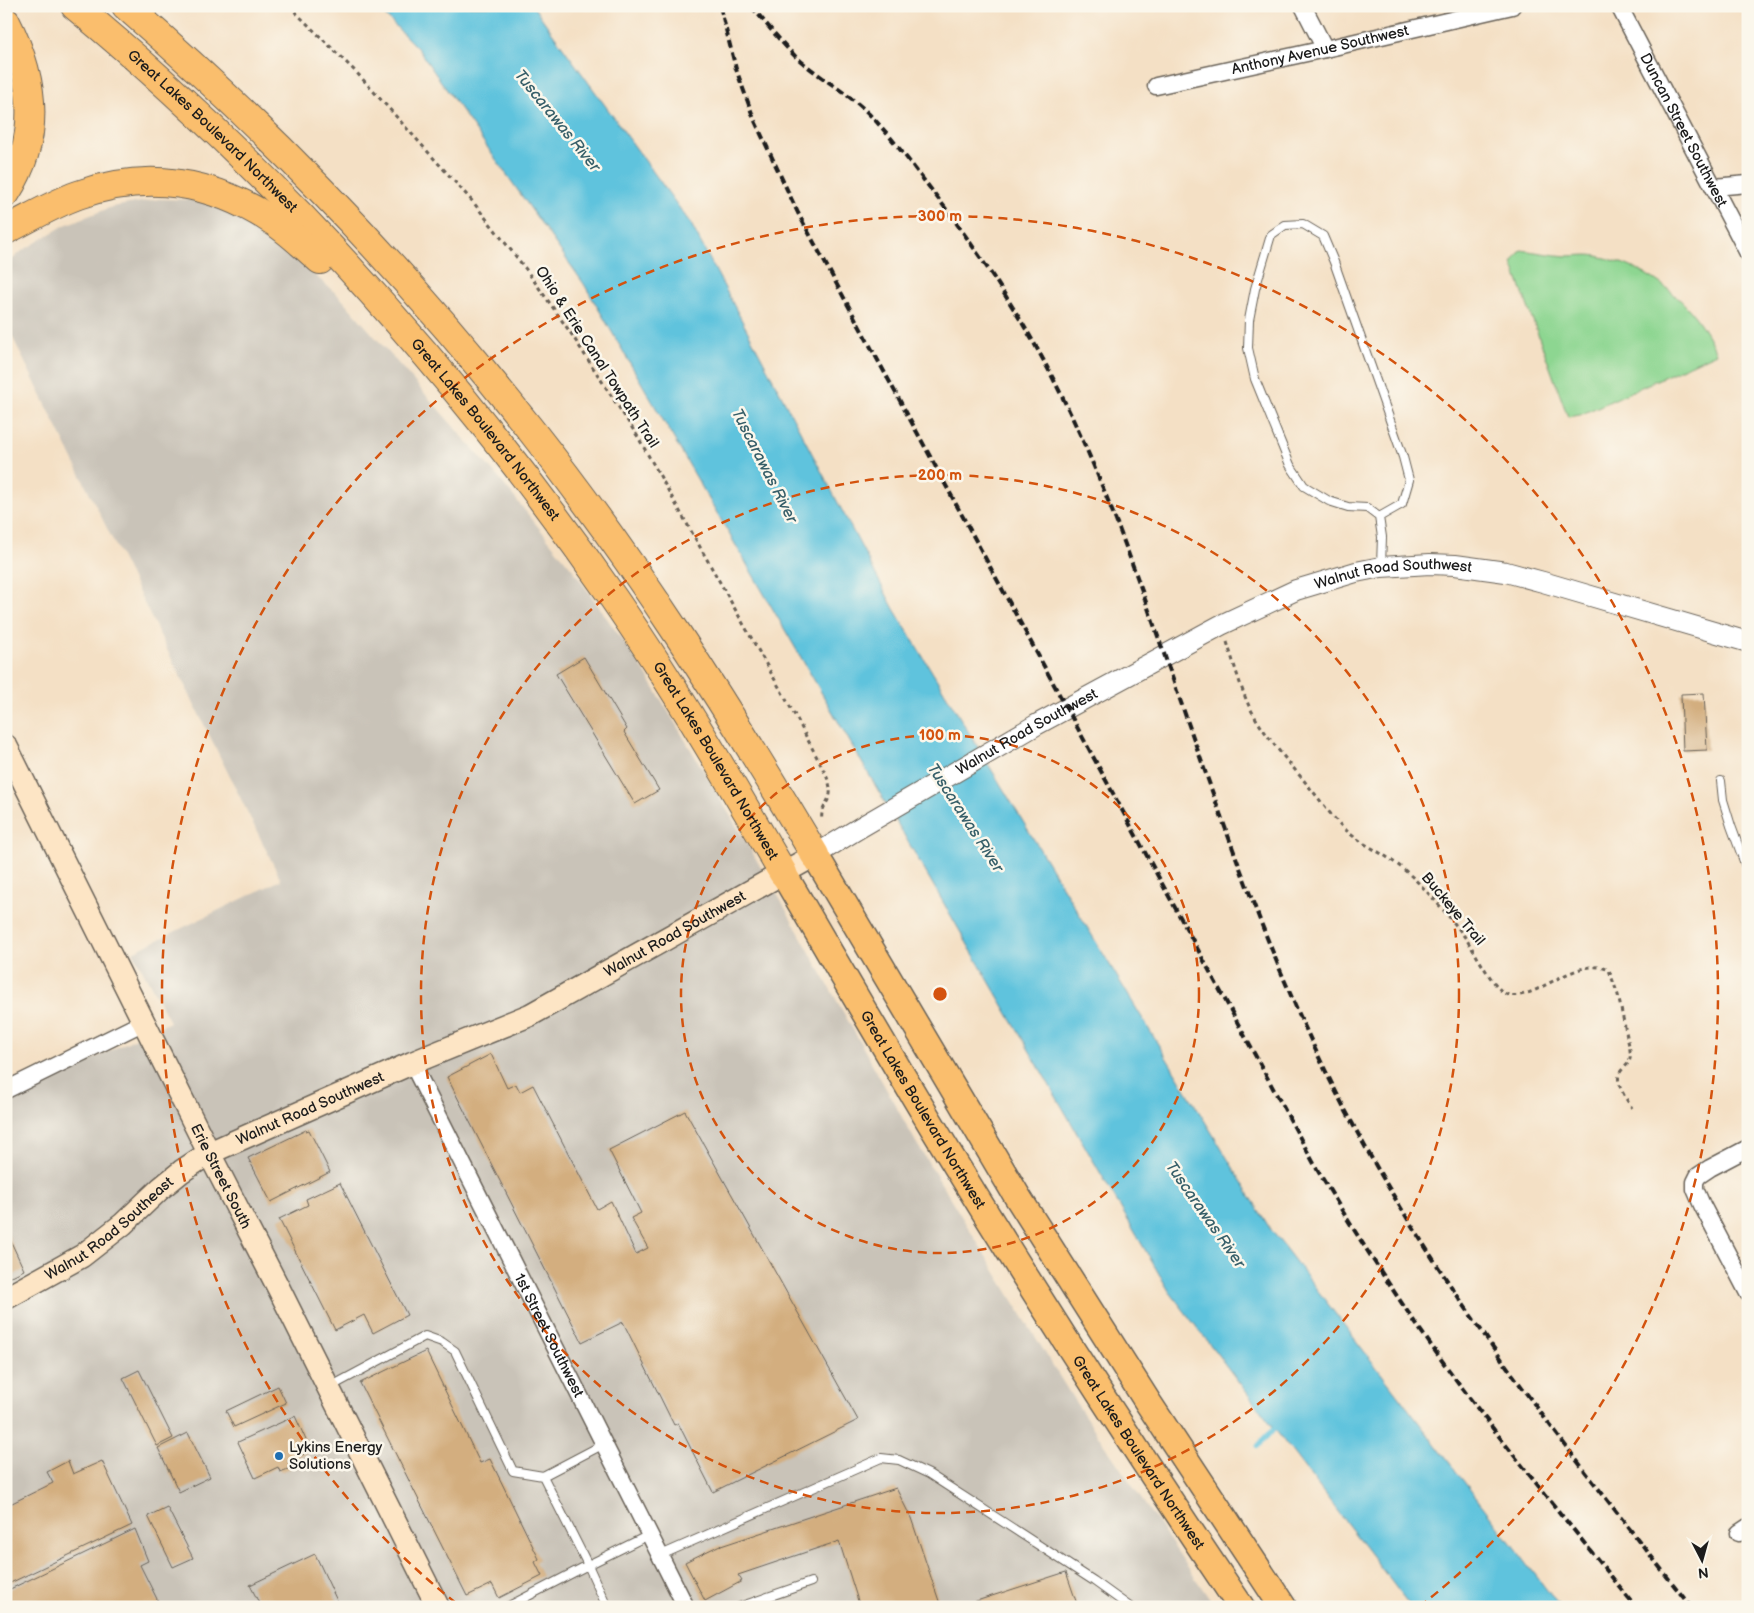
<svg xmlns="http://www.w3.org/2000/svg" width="1754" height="1613" viewBox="0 0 1754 1613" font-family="'Balsamiq Sans',sans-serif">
  <rect width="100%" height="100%" fill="#fbf7ec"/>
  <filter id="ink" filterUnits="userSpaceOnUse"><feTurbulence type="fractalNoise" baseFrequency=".02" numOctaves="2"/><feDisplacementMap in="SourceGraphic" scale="10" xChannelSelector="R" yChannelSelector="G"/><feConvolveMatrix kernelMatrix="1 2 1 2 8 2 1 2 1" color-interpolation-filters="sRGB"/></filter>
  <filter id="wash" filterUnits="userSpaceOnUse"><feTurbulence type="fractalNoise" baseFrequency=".0096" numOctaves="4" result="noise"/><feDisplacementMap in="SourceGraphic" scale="20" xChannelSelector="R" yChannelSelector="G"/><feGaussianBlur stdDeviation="1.12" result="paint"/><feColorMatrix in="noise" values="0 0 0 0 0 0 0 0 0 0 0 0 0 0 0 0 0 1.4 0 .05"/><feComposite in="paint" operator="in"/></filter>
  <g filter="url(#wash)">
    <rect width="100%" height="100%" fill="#f4e0c5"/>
    <path fill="#c9c3b8" d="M159,199l47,1 46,21 88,76 157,179 76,94 71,101 136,228 137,245 157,256 141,207h-1209v-507l164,-78 -37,-70 148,-72 -275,-556v-59l16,-14 43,-26 47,-18z"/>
    <path fill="#8dd691" stroke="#547956" d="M1521,250c15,2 31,5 46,6 10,0 20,-2 30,0 53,11 99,47 119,97l-136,62 -12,2 -56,-154z"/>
    <path fill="#5fc3dd" stroke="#3e707c" d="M376,6h157l158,218 203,385 375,618 291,380h-149l-242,-316 -585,-1007 -166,-235z"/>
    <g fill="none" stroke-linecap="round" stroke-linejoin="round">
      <path stroke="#5fc3dd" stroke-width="5" d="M1258,1446l20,-22"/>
    </g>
    <g id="blocks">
      <path fill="#d3ae7f" d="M584,657l43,72 -3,3 35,58 -24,14 -79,-130z
        M1704,693l3,57 -24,1 -2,-57z
        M491,1054l16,34 9,-4 4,8 13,-7 64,124 14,-8 25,53 12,-6 -17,-30 10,-5 -32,-63 76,-39 173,309 -145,72 -35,-69 -4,2 -51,-103 -41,20 -135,-265z
        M306,1130v1l3,-1 21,42 -59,30 -23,-44z
        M340,1183l67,132 -34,18 -9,-18 -29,15 -56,-111 29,-14 -2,-6z
        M6,1231l18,39 -18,9z
        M426,1351l54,112 10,-4 49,100 -4,3 7,14 -43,22 -7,-14 -25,12 -107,-213z
        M139,1370l34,68 -16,8 -34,-68z
        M278,1386l8,17 -52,24 -8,-16z
        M295,1416l16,35 -23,10 3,7 -11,4 -2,-5 -23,11 -17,-36z
        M188,1433l22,44 -31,15 -21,-44z
        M68,1461l5,13 29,-13 30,64 -126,60v-79l47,-23 -6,-11z
        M896,1488l15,30 30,89h-81l-21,-66 -101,34 4,6 -37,20 -20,-39 35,-17 1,1z
        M167,1507l26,51 -20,9 -25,-51z
        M135,1529l13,32 -8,4 21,42h-155v-16z
        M315,1554l24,51 -4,2h-74l-11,-22z
        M1066,1572l12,35h-117v-1z"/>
    </g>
  </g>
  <g filter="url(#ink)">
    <use href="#blocks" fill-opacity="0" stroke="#686157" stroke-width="1"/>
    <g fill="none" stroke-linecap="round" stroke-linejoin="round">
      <defs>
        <path id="service" d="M1379,517l23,-13 7,-24 -6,-23 -69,-195 -11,-26 -20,-12 -18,1 -14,10 -16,54 -6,31 -1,28 7,31 35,86 14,21 25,15 19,6 19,1 12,9 3,20 -1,28
          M1721,781l2,19 8,26 17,46
          M330,1387l95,-51 17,6 13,9 58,120 30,5
          M604,1444l-61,32 45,89 63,-31
          M661,1555l220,-97 18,2 30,14 165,107 36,26
          M507,1607l81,-42 19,42
          M739,1607l72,-25"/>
        <g id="minor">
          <path d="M1303,6l22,43"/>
          <path id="s1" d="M1619,6l129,247"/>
          <path id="s2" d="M1156,86l169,-37 187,-43"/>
          <path d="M1714,187l34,-3"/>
          <path id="s3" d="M412,1063l274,544"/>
          <path d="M6,1090l138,-68"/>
          <path d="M1748,1148l-38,20 -12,8 -3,6v7l7,16 46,88"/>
          <path d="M1739,1533l9,-6"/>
        </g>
        <g id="tertiary">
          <path id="s4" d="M815,855l46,-28 175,-102 185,-100 75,-35 60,-18 25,-5 49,-3 25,1 51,7 37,10 205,60"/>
        </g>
        <g id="secondary">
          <path id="s5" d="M6,746l203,407 70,136 159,318"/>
          <path id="s6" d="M6,1298l76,-42 41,-32 38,-36 21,-17 27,-18 203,-90 118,-48 285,-160"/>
        </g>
        <g id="trunk">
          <path d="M815,855l202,341 132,208 134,203"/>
          <path id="s7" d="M783,873c56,95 111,191 168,284 93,152 190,302 290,450"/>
        </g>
        <g id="motorway">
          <path id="s8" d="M75,6c79,65 153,135 224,208 115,120 220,248 315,385 61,88 115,181 169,274"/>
          <path d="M126,6c148,128 283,269 404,423 106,134 198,279 285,426"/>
          <path d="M6,22c29,57 36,115 0,171"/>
          <path d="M6,230c24,-12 47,-26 72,-35 70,-25 134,-14 195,26 17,11 32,26 47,39"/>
        </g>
      </defs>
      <use href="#service" stroke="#686157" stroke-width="10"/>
      <use href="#minor" stroke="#686157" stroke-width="19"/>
      <use href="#tertiary" stroke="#686157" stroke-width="22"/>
      <use href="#secondary" stroke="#686157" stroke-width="25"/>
      <use href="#trunk" stroke="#686157" stroke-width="29"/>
      <use href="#motorway" stroke="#686157" stroke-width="30"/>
      <path stroke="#686157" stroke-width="3" stroke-dasharray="4 4" stroke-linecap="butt" d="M289,6l68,67 116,129 52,66 45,64 68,105 159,282 26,50c4,8 8,16 7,25 -2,10 -10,14 -8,27
        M1227,642c7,22 13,44 22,64 15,30 40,56 61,82 12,14 23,31 37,43 13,12 30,19 44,29 18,12 33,28 47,44 9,10 18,21 26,32 9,12 30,53 42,58 27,11 69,-40 103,-24l9,25 12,55c1,13 -1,12 -9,21 -8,10 5,27 11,37"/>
      <use href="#service" stroke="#fff" stroke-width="8"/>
      <use href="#minor" stroke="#fff" stroke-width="16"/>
      <use href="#tertiary" stroke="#fff" stroke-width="20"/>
      <use href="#secondary" stroke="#fde5c5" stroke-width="22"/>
      <use href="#trunk" stroke="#fabe6d" stroke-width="26"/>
      <use href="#motorway" stroke="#fabe6d" stroke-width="28"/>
      <path stroke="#1c1c1c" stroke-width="4" stroke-dasharray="8 4" stroke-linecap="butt" d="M720,6l16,63 18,50 44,94 520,958c39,65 80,129 125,191 61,84 128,164 193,245
        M751,6c14,16 28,34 44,50 23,21 52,36 74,58 20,20 37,43 54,65 41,52 78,107 111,164 59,105 98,218 137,331 48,137 94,274 158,404 95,192 230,361 362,529"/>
    </g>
  </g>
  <g fill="none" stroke="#d4530e" stroke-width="2.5" stroke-dasharray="9 6">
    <circle cx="940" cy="994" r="259"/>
    <circle cx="940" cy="994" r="519"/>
    <path d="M456 1603A778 778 0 1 1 1424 1603"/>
  </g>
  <circle fill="#1f6fb2" stroke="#fbf7ec" stroke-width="2" cx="279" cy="1456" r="5"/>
  <g text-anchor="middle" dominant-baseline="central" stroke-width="5" stroke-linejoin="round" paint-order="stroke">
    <g font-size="15" fill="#1c1c1c" stroke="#fbf7ec">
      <text stroke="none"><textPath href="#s2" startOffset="168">Anthony Avenue Southwest</textPath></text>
      <text stroke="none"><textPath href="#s1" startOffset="140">Duncan Street Southwest</textPath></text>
      <text stroke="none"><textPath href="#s8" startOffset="186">Great Lakes Boulevard Northwest</textPath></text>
      <text transform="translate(597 357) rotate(57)">Ohio &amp; Erie Canal Towpath Trail</text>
      <text stroke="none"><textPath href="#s8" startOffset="591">Great Lakes Boulevard Northwest</textPath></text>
      <text stroke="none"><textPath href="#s4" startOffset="649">Walnut Road Southwest</textPath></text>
      <text stroke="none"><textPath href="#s4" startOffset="245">Walnut Road Southwest</textPath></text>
      <text stroke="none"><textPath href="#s8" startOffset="995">Great Lakes Boulevard Northwest</textPath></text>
      <text transform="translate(1453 909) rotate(50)">Buckeye Trail</text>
      <text stroke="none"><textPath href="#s6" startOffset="766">Walnut Road Southwest</textPath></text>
      <text stroke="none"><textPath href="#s6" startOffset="361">Walnut Road Southwest</textPath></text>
      <text stroke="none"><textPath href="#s7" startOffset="275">Great Lakes Boulevard Northwest</textPath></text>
      <text stroke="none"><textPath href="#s5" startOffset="481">Erie Street South</textPath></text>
      <text stroke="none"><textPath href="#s6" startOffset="125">Walnut Road Southeast</textPath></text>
      <text stroke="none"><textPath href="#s3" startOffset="305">1st Street Southwest</textPath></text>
      <text stroke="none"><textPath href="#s7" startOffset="680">Great Lakes Boulevard Northwest</textPath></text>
    </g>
    <g font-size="15" fill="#1c1c1c" stroke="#fbf7ec" text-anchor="start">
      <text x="289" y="1447">Lykins Energy<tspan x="289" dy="17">Solutions</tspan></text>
    </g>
    <g font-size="16" font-style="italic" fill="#375f69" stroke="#fbf7ec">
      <text transform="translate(557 121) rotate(51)">Tuscarawas River</text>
      <text transform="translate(764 466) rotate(63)">Tuscarawas River</text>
      <text transform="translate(965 818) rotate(57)">Tuscarawas River</text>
      <text transform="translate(1205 1215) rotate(55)">Tuscarawas River</text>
    </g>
  </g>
  <circle cx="940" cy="994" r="8" fill="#d4530e" stroke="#fbf7ec" stroke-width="2.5"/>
  <g font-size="15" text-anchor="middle" font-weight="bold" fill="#d4530e" stroke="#fbf7ec" stroke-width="5" stroke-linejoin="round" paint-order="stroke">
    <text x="940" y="221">300 m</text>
    <text x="940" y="480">200 m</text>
    <text x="940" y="740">100 m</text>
  </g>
  <rect width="1754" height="1613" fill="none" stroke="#fbf7ec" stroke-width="25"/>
  <g transform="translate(1702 1560) rotate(174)" stroke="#fbf7ec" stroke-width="4" paint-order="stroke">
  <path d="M0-4L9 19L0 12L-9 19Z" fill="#1c1c1c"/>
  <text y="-8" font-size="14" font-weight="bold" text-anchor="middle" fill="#1c1c1c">N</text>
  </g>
</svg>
